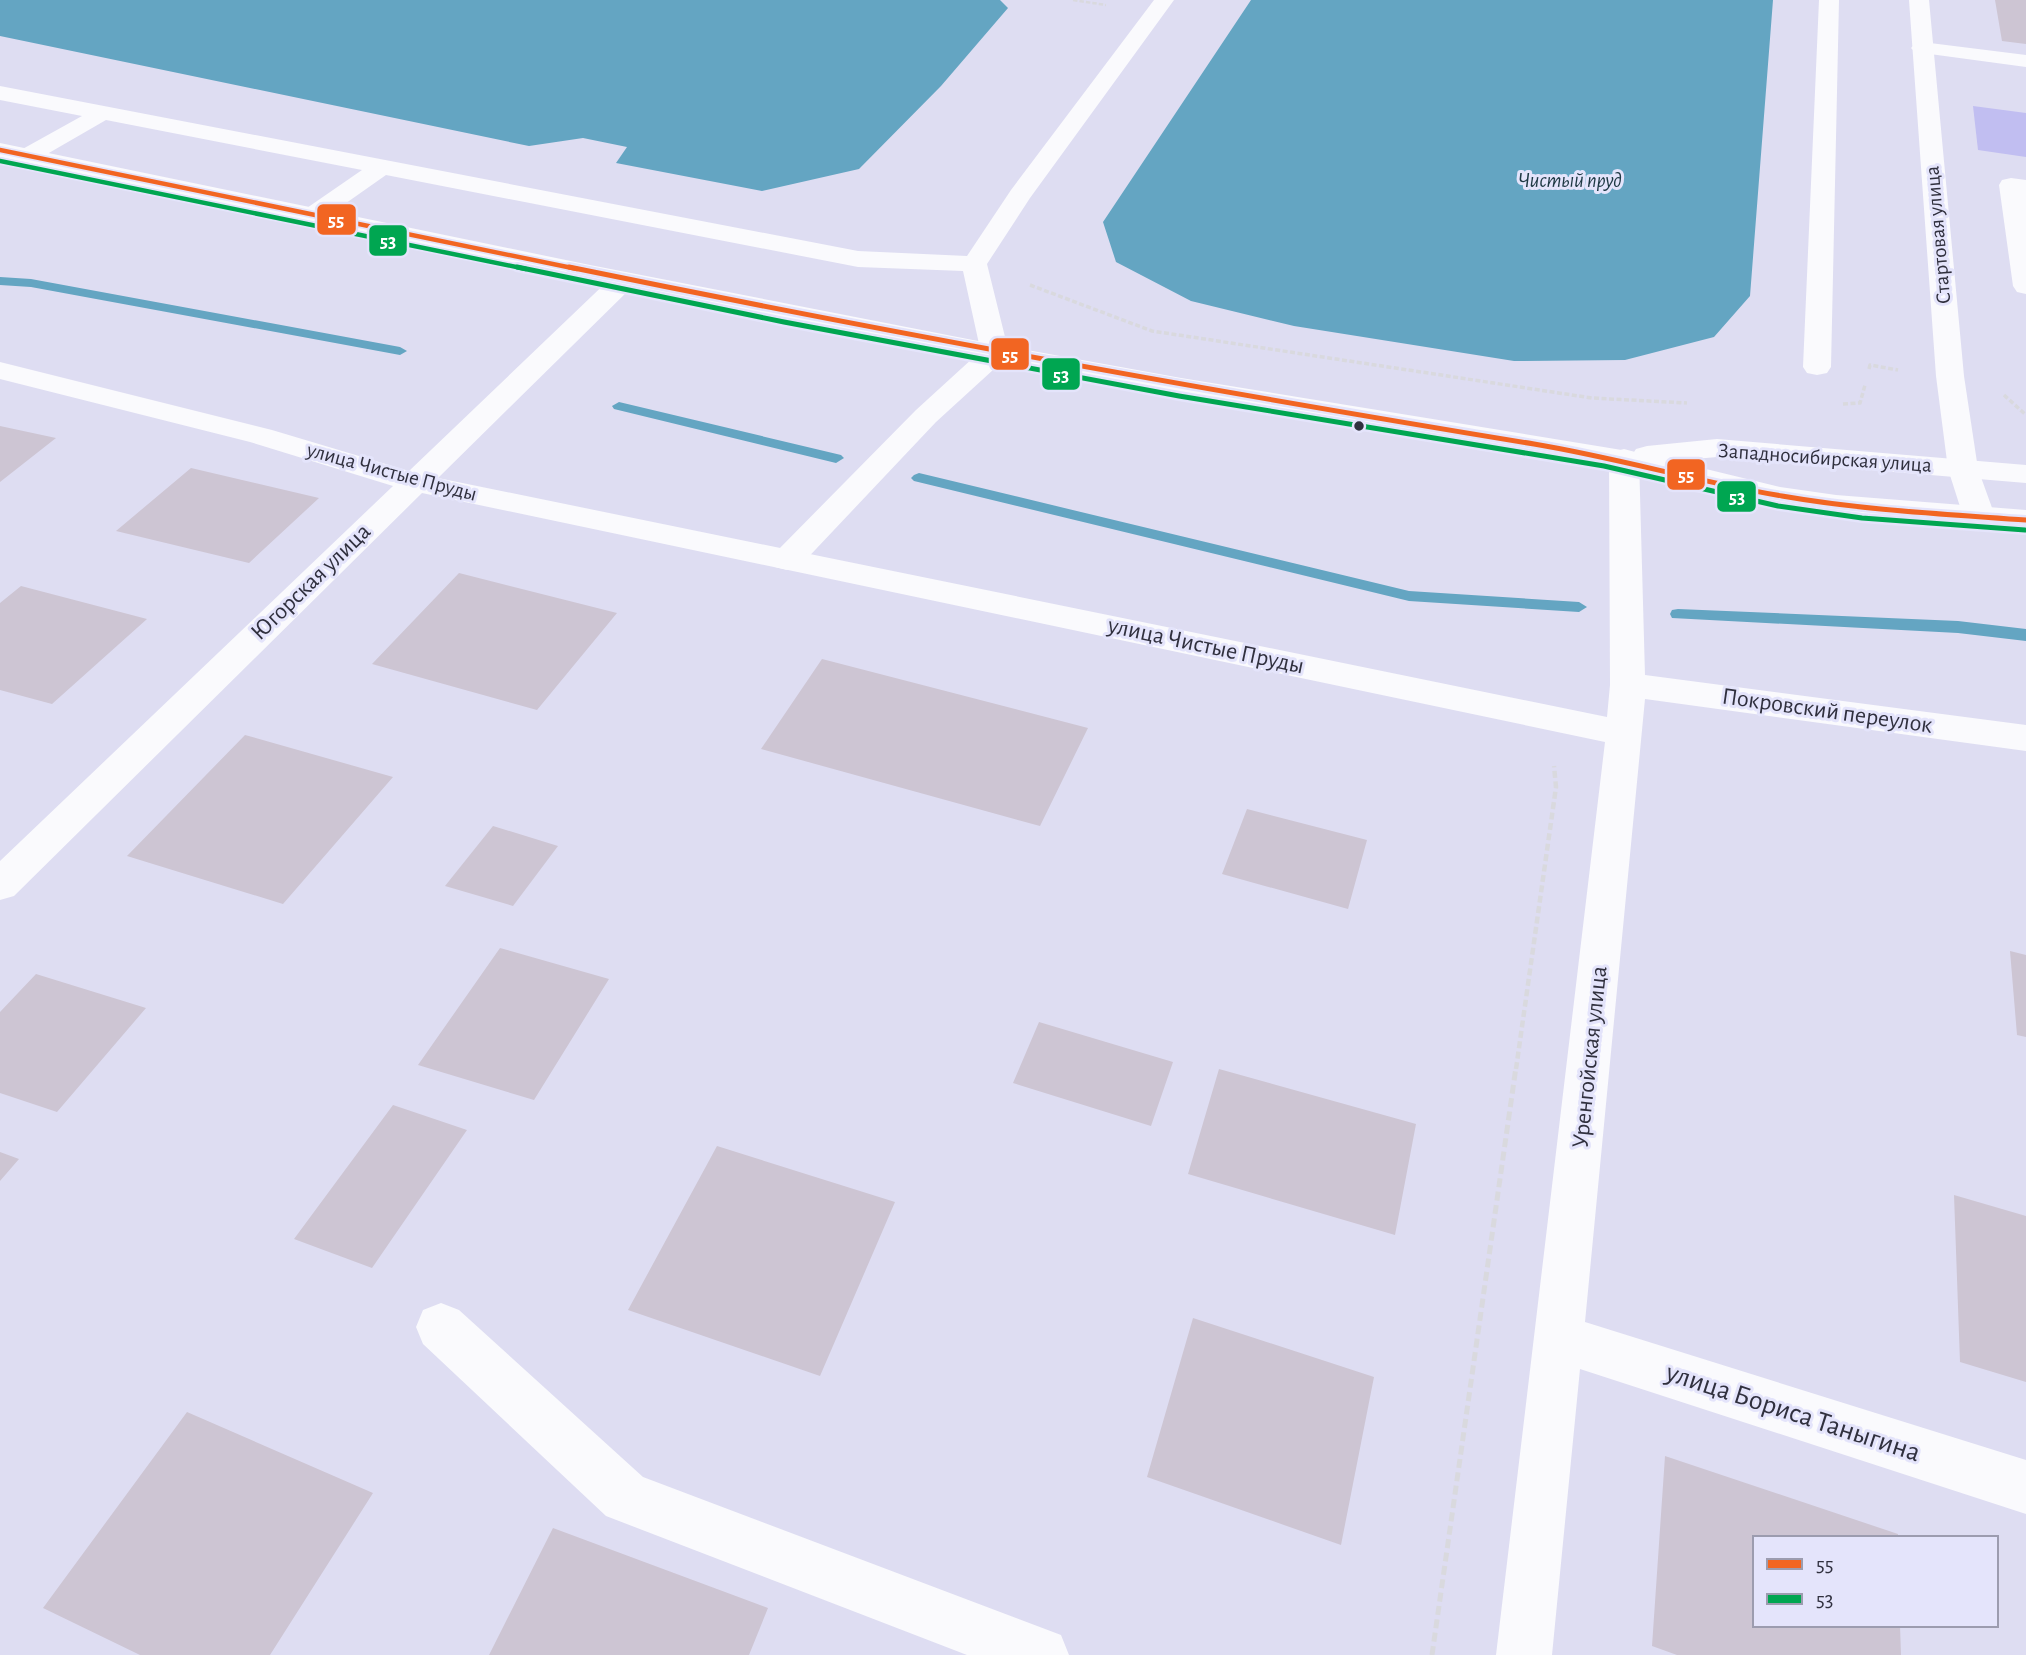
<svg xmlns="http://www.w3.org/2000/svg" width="2026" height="1655" viewBox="0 0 2026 1655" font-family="'Alegreya Sans',sans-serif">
  <rect width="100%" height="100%" fill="#deddf2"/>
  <path fill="#c1bef1" d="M1973,106l53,7v44l-48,-7z"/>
  <path fill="#64a5c2" d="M0,0h1000l8,8 -67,78 -82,83 -97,22 -146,-28 11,-16 -44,-9 -54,8 -529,-110z
    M1251,0h522l-23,296 -36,41 -89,23 -111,1 -220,-35 -103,-25 -75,-39 -13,-40z"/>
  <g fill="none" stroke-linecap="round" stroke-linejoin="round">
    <path fill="#64a5c2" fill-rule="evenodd" d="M0,277l31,2 369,68 7,4 -7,4 -369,-68 -31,-2z
      M619,402l222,53 3,3 -8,5 -222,-54 -2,-3z
      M919,473l490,118 170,11 8,5 -8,5 -170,-11 -495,-120 -3,-3 3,-3z
      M1678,609l280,12 68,8v12l-68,-8 -286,-15 -2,-4 2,-4z"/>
  </g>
  <path fill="#cdc5d3" d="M1995,0h31v44l-24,-3z
    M0,426l56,12 -56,44z
    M191,468l128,30 -70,65 -133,-32z
    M459,573l158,40 -80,97 -165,-46z
    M21,586l126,33 -95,85 -52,-14v-87z
    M822,659l112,29 154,40 -48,98 -279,-77z
    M245,735l148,42 -110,127 -156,-48z
    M1247,809l120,31 -19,69 -126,-35z
    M493,826l65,20 -45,60 -68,-20z
    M500,948l109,31 -75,121 -116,-35z
    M2010,951l16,4v82l-9,-2z
    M36,974l110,34 -89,104 -57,-19v-81z
    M1039,1022l134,40 -22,64 -138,-43z
    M1219,1069l197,55 -21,111 -207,-61z
    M393,1105l74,25 -95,138 -78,-29z
    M717,1146l178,56 -75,174 -192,-66z
    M0,1152l19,7 -19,22z
    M1954,1195l72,21v166l-66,-20z
    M1193,1318l181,59 -33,168 -194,-68z
    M187,1412l186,81 -103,162h-130l-97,-47z
    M1665,1456l233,78v4h-143v87h145l1,30h-224l-25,-9z
    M553,1528l215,80 -19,47h-260z"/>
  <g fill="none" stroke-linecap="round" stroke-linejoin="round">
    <path stroke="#d9d9de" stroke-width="2.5" stroke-dasharray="4.5 2" stroke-linecap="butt" d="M1073,0l33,5"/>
    <path stroke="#d9d9de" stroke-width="3.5" stroke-dasharray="5 2.5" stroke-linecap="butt" d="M1030,285l122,46 440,67 95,5
      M1869,369l1,-4 28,5
      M2004,395l22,20
      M1843,404l17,-1 5,-18"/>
    <path stroke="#d9d9de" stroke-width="4.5" stroke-dasharray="7 3.5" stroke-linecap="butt" d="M1516,1069l40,-282 -2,-21"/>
    <path stroke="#d9d9de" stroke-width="5" stroke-dasharray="9 4.5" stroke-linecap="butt" d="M1432,1655l84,-588"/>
    <path fill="#fafafd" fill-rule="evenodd" d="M1922,42l104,13v12l-111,-15 -4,-4 4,-4z
      M2011,178l15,2v114l-9,-2 -4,-6 -14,-101 3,-5z
      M995,345l10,2 4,6 -4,6 -69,63 -137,145 -12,3 -12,-3 -4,-7 4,-7 141,-143 69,-63z
      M441,1303l18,7 184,167 418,158 8,20h-102l-361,-139 -183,-172 -7,-17 7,-17z"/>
    <path fill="#fafafd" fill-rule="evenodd" d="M1154,0h20l-144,198 -43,66 22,89 -4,6 -10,2 -10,-2 -4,-6 -18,-82 -105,-4 -472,-92 -64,45 -9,2 -9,-2 -3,-5 3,-5 58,-40 -256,-50 -71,41h-16l-4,-5 4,-5 63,-35 -82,-16v-14l858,165 109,5 44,-66z
      M1819,0h20l-8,367 -4,6 -10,2 -10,-2 -4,-6z
      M1909,0h20l35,376 14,93 17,47 -5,7 -11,3 -11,-3 -5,-7 -15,-47 -12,-93z
      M624,272l9,2 4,6 -4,6 -195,192 1169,239 3,-32 -1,-227 4,-6 11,-3 11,3 4,6 6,217 381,50v26l-381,-52 -60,623 441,138v54l-446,-145 -28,286h-56l109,-913 -1183,-249 -408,403 -14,4v-39l393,-375 -143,-44 -250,-63v-17l272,68 137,41 206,-197z"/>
    <path fill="#fafafd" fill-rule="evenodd" d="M0,143l590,122 393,77 198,36 453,74 2,-3 11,-3 70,-7 309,26v18l-309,-26 -44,4 107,26 56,8 190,15v20l-163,-13 -83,-12 -174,-40 -425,-70 -395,-75 -786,-163z"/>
    <defs>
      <path id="bus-1-far1" d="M0,150l577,119"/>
      <path id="bus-1" d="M569,267c321,66 642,124 965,177 84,14 165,38 248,52 80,14 162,18 244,24"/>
      <path id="bus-2-far1" d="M0,161l526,108"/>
      <path id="bus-2" d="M517,267l267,55 395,74 425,70 174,40 84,12 163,12"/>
    </defs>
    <use href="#bus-1-far1" stroke="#e4e4fb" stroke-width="8"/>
    <use href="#bus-1" stroke="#e4e4fb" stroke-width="10"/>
    <use href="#bus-2-far1" stroke="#e4e4fb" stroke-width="8"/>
    <use href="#bus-2" stroke="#e4e4fb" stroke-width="10"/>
    <use href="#bus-1-far1" stroke="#f26522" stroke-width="4.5"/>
    <use href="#bus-1" stroke="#f26522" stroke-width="5"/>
    <use href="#bus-2-far1" stroke="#00a651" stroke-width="4.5"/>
    <use href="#bus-2" stroke="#00a651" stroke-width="5"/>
  </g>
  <circle fill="#30303e" stroke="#e4e4fb" stroke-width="2.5" cx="1359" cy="426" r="6"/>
  <g text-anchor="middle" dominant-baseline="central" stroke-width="6" stroke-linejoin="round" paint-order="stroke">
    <g font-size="21" font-style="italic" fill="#1d3843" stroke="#e4e4fb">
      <text x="1570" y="180">Чистый пруд</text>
    </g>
    <g font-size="21" fill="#30303e" stroke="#e4e4fb">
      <text transform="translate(1938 235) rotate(-95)">Стартовая улица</text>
      <text transform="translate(1825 458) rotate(4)">Западносибирская улица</text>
      <text transform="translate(392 472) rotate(15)">улица Чистые Пруды</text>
    </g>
    <g font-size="24" fill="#30303e" stroke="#e4e4fb">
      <text transform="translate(311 582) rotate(-44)">Югорская улица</text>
      <text transform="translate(1206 646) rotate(12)">улица Чистые Пруды</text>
      <text transform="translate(1827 711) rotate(8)">Покровский переулок</text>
      <text transform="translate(1590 1057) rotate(-84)">Уренгойская улица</text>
    </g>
    <g font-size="28" fill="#30303e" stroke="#e4e4fb">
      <text transform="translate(1793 1413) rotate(18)">улица Бориса Таныгина</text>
    </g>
  </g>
  <g stroke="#e4e4fb" stroke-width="2.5">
    <rect x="316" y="203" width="41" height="33" rx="7" fill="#f26522"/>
    <rect x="368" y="224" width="40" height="33" rx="7" fill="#00a651"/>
    <rect x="990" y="337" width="40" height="34" rx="7" fill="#f26522"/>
    <rect x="1041" y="357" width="40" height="34" rx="7" fill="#00a651"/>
    <rect x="1666" y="458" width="40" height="33" rx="7" fill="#f26522"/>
    <rect x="1716" y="480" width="41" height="33" rx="7" fill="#00a651"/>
  </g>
  <g font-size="19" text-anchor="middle" font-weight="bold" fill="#fff">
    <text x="336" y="226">55</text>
    <text x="388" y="247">53</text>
    <text x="1010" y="361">55</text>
    <text x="1061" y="381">53</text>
    <text x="1686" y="481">55</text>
    <text x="1737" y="503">53</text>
  </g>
  <rect x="1753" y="1536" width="245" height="91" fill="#e4e4fb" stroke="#9c9caf" stroke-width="2"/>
  <rect x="1767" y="1559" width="35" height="10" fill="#f26522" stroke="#9c9caf" stroke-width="2"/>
  <text x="1816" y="1571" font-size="21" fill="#30303e">55</text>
  <rect x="1767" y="1594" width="35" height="10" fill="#00a651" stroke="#9c9caf" stroke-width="2"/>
  <text x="1816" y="1606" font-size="21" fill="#30303e">53</text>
</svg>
